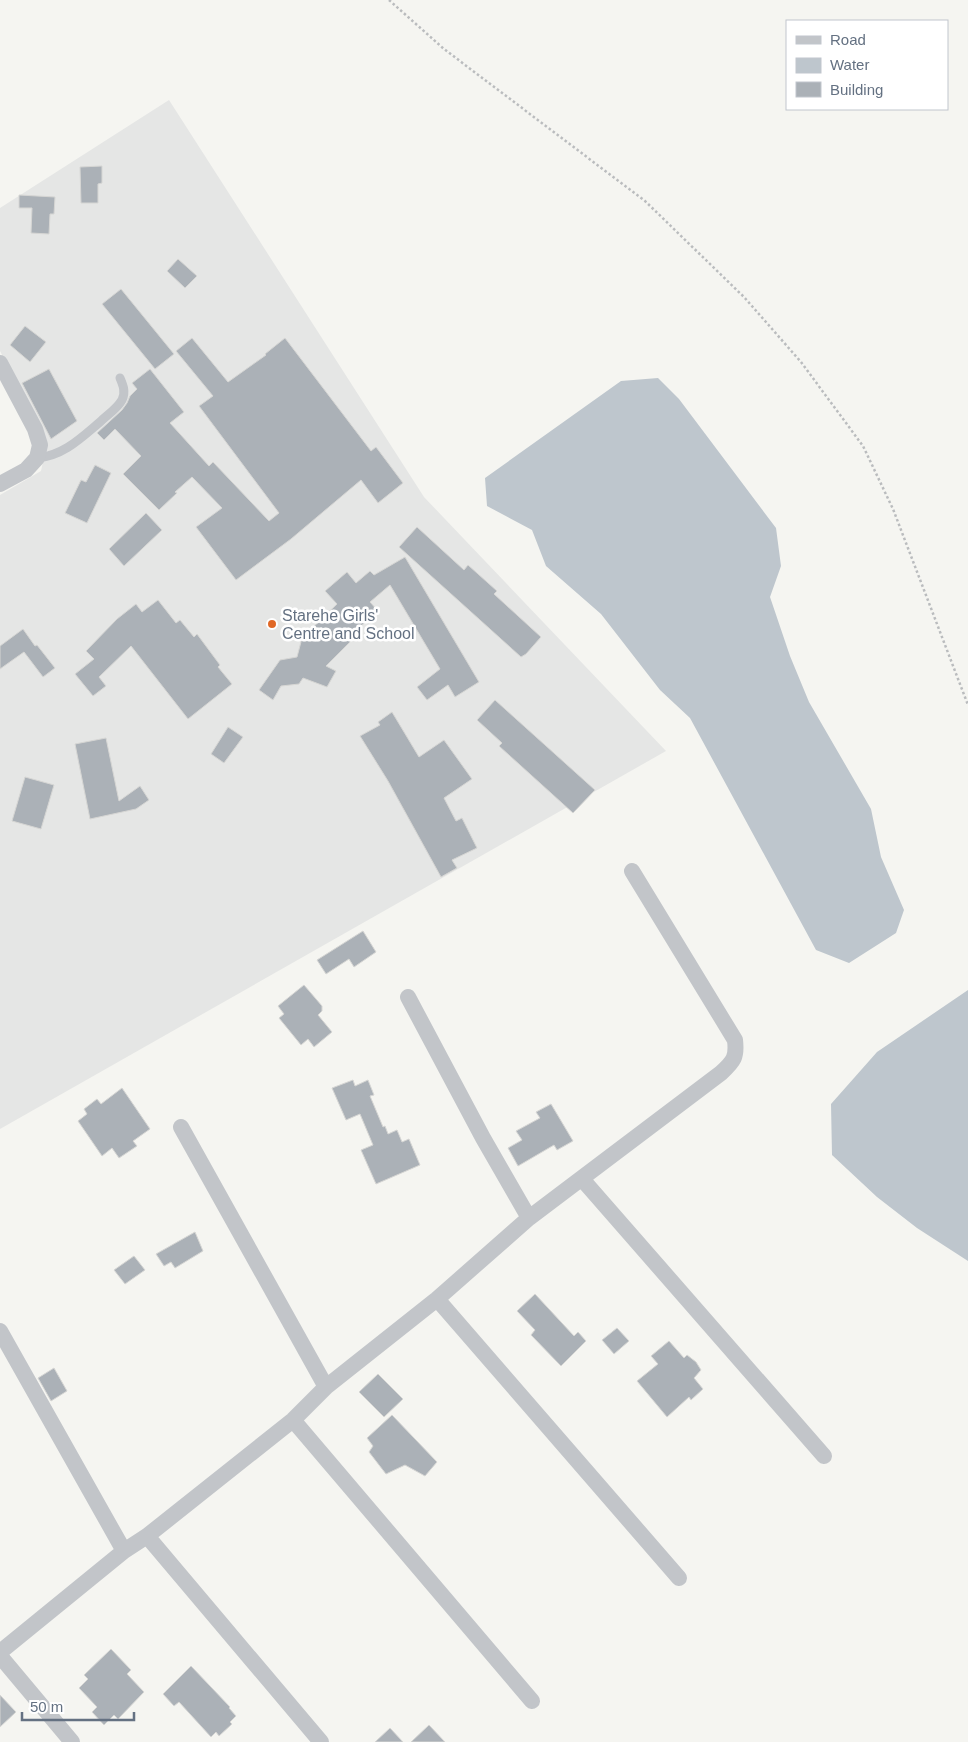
<svg xmlns="http://www.w3.org/2000/svg" width="968" height="1742" viewBox="0 0 968 1742" font-family="Arial,sans-serif">
  <rect width="100%" height="100%" fill="#f5f5f1"/>
  <path fill="#e5e6e5" d="M169,100l255,397 242,254 -666,378v-634l41,-24 6,-28 -47,-92v-143z"/>
  <path fill="#bec6cd" d="M658,378l21,21 97,129 5,38 -11,31 20,59 19,46 62,107 10,48 23,53 -8,23 -47,30 -33,-13 -126,-232 -30,-28 -59,-76 -55,-48 -14,-36 -45,-24 -2,-28 136,-97z
    M968,990v271l-51,-33 -40,-31 -45,-42 -1,-51 46,-52z"/>
  <path fill="#abb1b7" stroke="#d6d6d4" d="M102,166v17l-4,1v19h-17l-1,-36z
    M19,195l36,2 -1,17h-4l-1,20 -18,-1 1,-25h-13z
    M178,259l19,17 -12,12 -18,-17z
    M121,289l53,65 -19,15 -53,-65z
    M25,326l21,16 -16,20 -20,-17z
    M192,338l36,44 38,-27 -1,-1 20,-16 86,113 5,-4 27,36 -25,20 -17,-23 -70,59 -55,41 -40,-53 26,-19 -30,-31 -17,15 2,1 -18,17 -36,-36 18,-18 -26,-27 -11,11 -7,-7 25,-23 5,-7 3,-7 7,-7 -5,-6 18,-14 34,43 -14,11 39,43 4,-4 56,59 10,-8 -80,-107 14,-10 -37,-45z
    M49,369l28,52 -26,18 -29,-56z
    M95,465l16,8 -24,50 -22,-10 16,-33 5,2z
    M146,513l16,17 -38,36 -15,-17z
    M417,527l47,43 4,-5 29,26 -3,3 47,43 -15,17 -5,3 -122,-110z
    M405,557l74,125 -24,15 -7,-12 -21,15 -10,-13 23,-18 -50,-84 -20,17 8,9 -26,23 3,3 -29,29 10,5 -9,16 -24,-9 -4,6 -18,2 -8,14 -14,-10 21,-30 17,-3 5,-19 35,-34 -12,-13 22,-19 9,11 14,-12 4,4z
    M158,600l18,23 4,-3 14,17 3,-3 23,31 -2,2 14,17 -44,35 -57,-73 -32,31 7,9 -13,10 -18,-22 19,-15 -8,-8 31,-32 19,-15 6,8z
    M23,629l12,17 2,-1 18,23 -12,9 -19,-25 -24,17v-23z
    M495,700l100,90 -22,23 -74,-67 3,-3 -25,-23z
    M392,712l27,45 25,-17 28,39 -28,19 12,23 6,-3 15,30 -25,12 5,8 -16,9 -53,-96 -28,-45 20,-11 -2,-3z
    M228,727l15,10 -19,26 -13,-9z
    M106,738l13,63 21,-15 9,14 -13,9 -46,10 -15,-75z
    M25,777l29,8 -13,44 -29,-8z
    M363,931l13,21 -22,15 -5,-8 -23,15 -9,-14z
    M304,985l18,21v5l-4,4 14,17 -18,15 -6,-8 -7,6 -22,-27 5,-4 -6,-8z
    M353,1080l2,6 13,-6 6,15 -4,1 13,31 2,-1 3,8 9,-4 5,12 7,-3 11,26 -44,19 -15,-34 12,-5 -13,-31 -14,6 -14,-32z
    M122,1088l28,41 -17,12 4,5 -18,12 -7,-10 -10,8 -24,-35 9,-7 -3,-5 13,-10 4,5z
    M551,1104l22,37 -16,9 -3,-5 -36,21 -10,-18 14,-8 -6,-9 24,-13 -4,-6z
    M195,1232l8,19 -28,17 -4,-6 -7,4 -8,-12z
    M134,1256l11,14 -20,14 -11,-14z
    M535,1294l39,42 4,-4 8,9 -25,25 -30,-31 4,-5 -18,-19z
    M617,1328l12,13 -15,13 -12,-14z
    M669,1341l15,17 3,-3 9,7 5,8 -7,8 9,11 -12,11 -2,-3 -22,20 -30,-36 21,-17 -7,-8z
    M54,1368l13,23 -16,10 -13,-23z
    M378,1374l25,25 -19,18 -25,-25z
    M392,1415l45,47 -12,14 -20,-11 -19,9 -17,-22 4,-6 -6,-8z
    M111,1649l20,21 -4,4 17,18 -26,27 -4,-4 -10,10 -12,-13 5,-5 -18,-19 9,-9 -4,-4z
    M191,1666l39,41 -1,1 7,8 -6,6 2,2 -13,12 -3,-4 -5,5 -32,-35 -5,4 -11,-12z
    M0,1695l16,17 -16,15z
    M429,1725l16,17h-34z
    M390,1728l13,14h-28z"/>
  <g fill="none" stroke-linecap="round" stroke-linejoin="round">
    <path stroke="#babcbe" stroke-width="2.5" stroke-dasharray="2.5 2.5" stroke-linecap="butt" d="M389,0l55,49 201,152 99,96 57,65 62,84 30,63 75,196"/>
    <path stroke="#c2c5c9" stroke-width="9" d="M37,458c26,-2 44,-20 63,-36 7,-7 17,-13 22,-22 4,-8 1,-15 -2,-22"/>
    <path stroke="#c2c5c9" stroke-width="16" d="M0,363l35,66 5,16 -3,13 -11,12 -26,14
      M408,997l75,141 46,80
      M181,1127l145,260
      M582,1179l242,277
      M437,1299l242,279
      M0,1331l124,220
      M293,1420l239,281
      M147,1536l174,206
      M0,1652l124,-101 23,-15 146,-116 33,-33 111,-88 92,-81 192,-145c13,-12 16,-16 14,-33l-103,-169
      M0,1656l72,86"/>
  </g>
  <circle fill="#e06826" stroke="#fff" stroke-width="2" cx="272" cy="624" r="5"/>
  <g text-anchor="middle" dominant-baseline="central" stroke-width="5" stroke-linejoin="round" paint-order="stroke">
    <g font-size="16" fill="#647182" stroke="#fff" text-anchor="start">
      <text x="282" y="615">Starehe Girls'<tspan x="282" dy="18">Centre and School</tspan></text>
    </g>
  </g>
  <rect x="786" y="20" width="162" height="90" fill="#ffffff" stroke="#c1c6cd"/>
  <rect x="796" y="36" width="25" height="8" fill="#c2c5c9" stroke="#c1c6cd"/>
  <text x="830" y="45" font-size="15" fill="#647182">Road</text>
  <rect x="796" y="58" width="25" height="15" fill="#bec6cd" stroke="#c1c6cd"/>
  <text x="830" y="70" font-size="15" fill="#647182">Water</text>
  <rect x="796" y="82" width="25" height="15" fill="#abb1b7" stroke="#c1c6cd"/>
  <text x="830" y="95" font-size="15" fill="#647182">Building</text>
  <path d="M22 1712v8h112v-8" fill="none" stroke="#647182" stroke-width="2.5"/>
  <text x="30" y="1712" font-size="15" fill="#647182" stroke="#ffffff" stroke-width="4" paint-order="stroke">50 m</text>
</svg>
